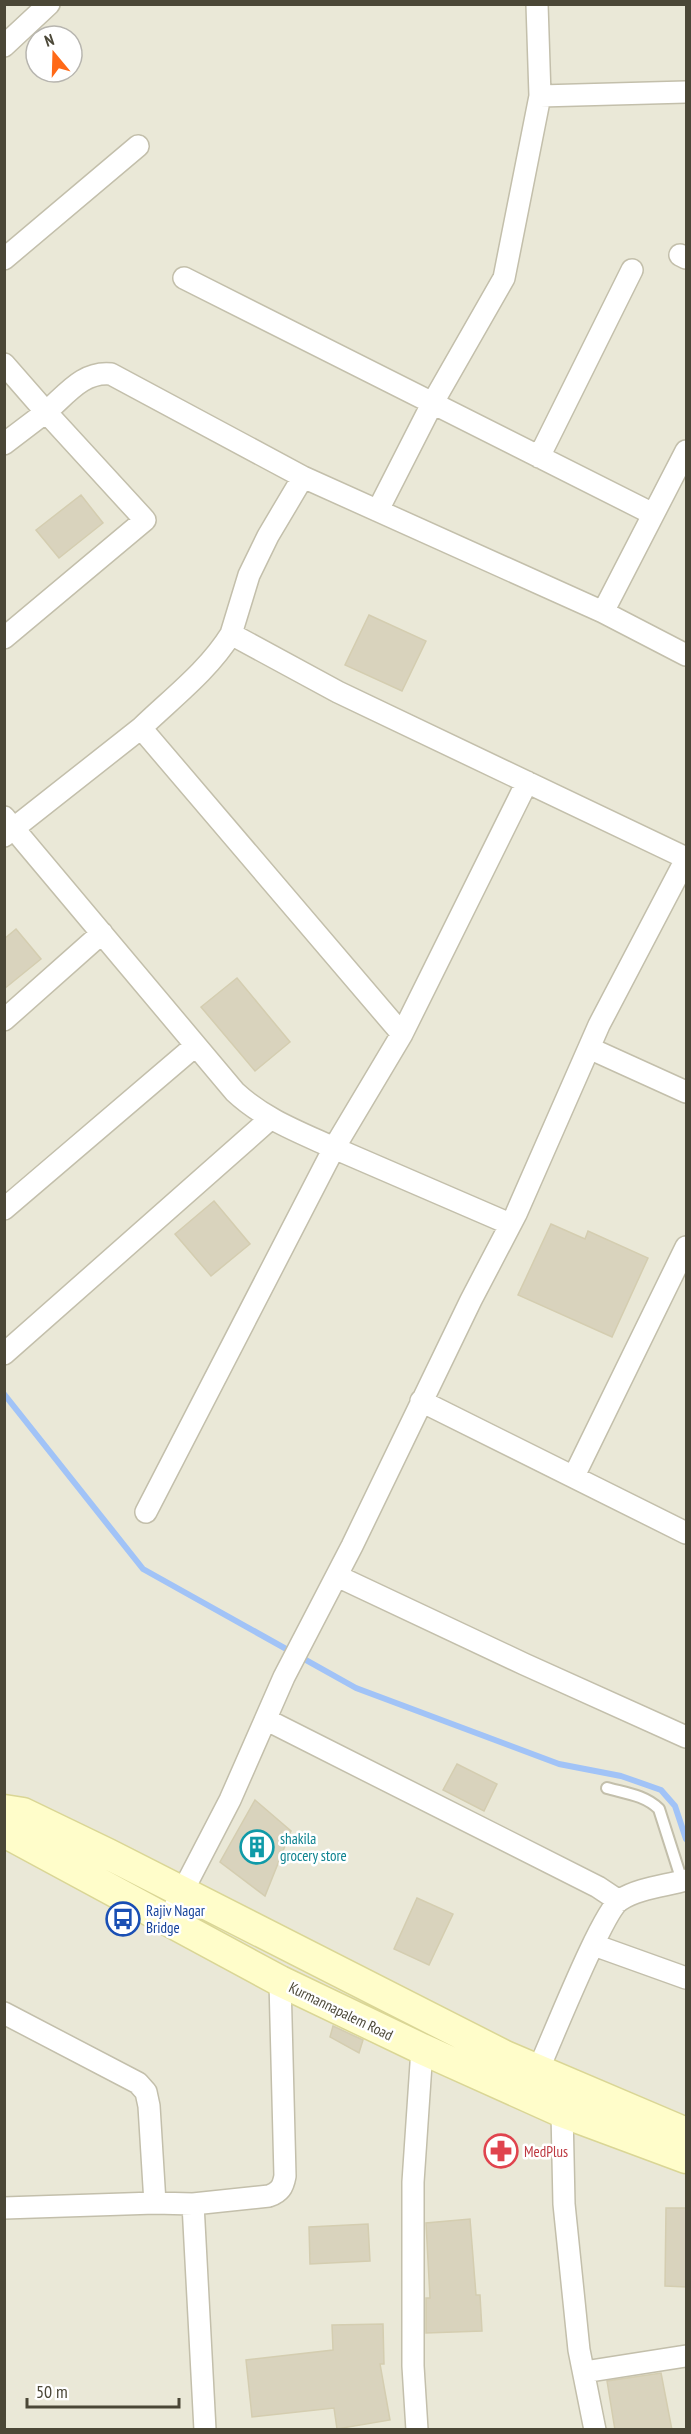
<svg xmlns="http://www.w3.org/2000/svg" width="691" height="2434" viewBox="0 0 691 2434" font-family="'PT Sans Narrow',sans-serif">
  <rect width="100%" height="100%" fill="#f6f5e9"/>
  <path fill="#eae8d7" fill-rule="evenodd" d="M5,5h681v2424h-681zM36,36h36v36h-36z"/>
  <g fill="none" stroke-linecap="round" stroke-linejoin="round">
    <path stroke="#a1c3f7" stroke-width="6" d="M4,1394l139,175 213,119 203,76 62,12 40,14 14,16 11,33"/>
  </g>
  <path fill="#d9d3bd" stroke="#d4cdb0" stroke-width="1.5" d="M81,495l22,28 -44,35 -23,-28z
    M369,615l57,26 -24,50 -57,-26z
    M16,929l25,30 -37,30v-50z
    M237,978l53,64 -35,29 -54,-64z
    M214,1201l36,43 -39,32 -36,-42z
    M551,1224l34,15 3,-8 60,27 -36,79 -94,-42z
    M457,1764l40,20 -13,27 -41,-21z
    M255,1800l36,31 -26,65 -45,-34z
    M417,1898l36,16 -24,51 -35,-16z
    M333,2026l30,14 -4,13 -29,-16z
    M666,2208h21v79l-22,-1z
    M470,2219l6,76h4l2,36 -56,2v-35h4l-4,-75z
    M368,2224l2,37 -60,3 -1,-37z
    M383,2324l1,40h-4l10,56 -53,9 -3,-21 -82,9 -6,-57 87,-10 -1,-25z
    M661,2373l11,57h-57l-8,-49z"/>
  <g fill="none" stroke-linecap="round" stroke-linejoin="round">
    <defs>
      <path id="lane" d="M607,1788c18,5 38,7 52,21l23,72"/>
      <path id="street" d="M537,4l3,92 146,-4
        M4,46l45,-42
        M680,255l6,3
        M4,259l134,-113
        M184,278l469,236
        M4,364l42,48c21,-18 37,-41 65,-38l192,103 300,135 83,43
        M4,444l42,-32 99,108 -141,118
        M539,457l93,-187
        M378,510l54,-106 72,-126 36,-182
        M603,612l83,-161
        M231,634l18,-59 19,-39 35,-59
        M141,728c31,-30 67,-57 90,-94l107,58 348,166
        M4,817l231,275c29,27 64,40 99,56l-188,364
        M4,836l137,-108 261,306
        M4,1020l98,-87
        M589,1048l97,44
        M4,1209l191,-163
        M510,1224l-176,-76 68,-114 125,-252
        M4,1354l266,-235
        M421,1401l265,132
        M574,1476l112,-229
        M337,1576l187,88 162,73
        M267,1720l331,167 21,14
        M176,1904l54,-104 54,-123 68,-131 119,-246 45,-86 83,-189 87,-166
        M594,1945l92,33
        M4,2013l134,70 8,9 3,14 6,97
        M538,2070c13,-28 64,-158 82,-170 19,-12 45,-14 66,-20
        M562,2112l2,92 15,146 16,80
        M193,2204l76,-8c11,-4 14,-9 16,-20l-5,-195
        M4,2208l151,-5 38,1 12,226
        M584,2372l102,-16
        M417,2430l-4,-64v-184l9,-133"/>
      <path id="secondary" d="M4,1810l19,3 85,41 397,202 181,77
        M4,1829l6,6 270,146 142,68 140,63 124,46"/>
    </defs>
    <use href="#lane" stroke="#c3bfab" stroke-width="14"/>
    <use href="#street" stroke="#c3bfab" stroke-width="24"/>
    <use href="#secondary" stroke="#dad695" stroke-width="33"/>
    <use href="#lane" stroke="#fff" stroke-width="10"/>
    <use href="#street" stroke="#fff" stroke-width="21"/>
    <use href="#secondary" stroke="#fffdca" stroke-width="30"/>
  </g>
  <defs>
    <symbol id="building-ring" viewBox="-11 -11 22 22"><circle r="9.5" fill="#fff" stroke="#0f9aa8" stroke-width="1.5"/><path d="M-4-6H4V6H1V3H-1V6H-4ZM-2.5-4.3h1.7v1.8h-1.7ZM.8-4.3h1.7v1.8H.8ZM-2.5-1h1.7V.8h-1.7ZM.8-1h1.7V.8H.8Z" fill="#0f9aa8"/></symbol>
    <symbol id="bus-ring" viewBox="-11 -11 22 22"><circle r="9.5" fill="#fff" stroke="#1a4fb4" stroke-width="1.5"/><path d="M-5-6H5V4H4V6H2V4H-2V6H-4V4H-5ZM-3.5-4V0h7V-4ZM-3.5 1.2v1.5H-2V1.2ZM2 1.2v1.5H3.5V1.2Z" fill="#1a4fb4"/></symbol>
    <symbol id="pharmacy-ring" viewBox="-11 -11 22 22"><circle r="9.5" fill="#fff" stroke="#e0444e" stroke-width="1.5"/><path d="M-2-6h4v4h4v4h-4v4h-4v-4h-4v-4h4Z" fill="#e0444e"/></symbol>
  </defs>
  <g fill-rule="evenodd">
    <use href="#building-ring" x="238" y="1828" width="38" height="38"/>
    <use href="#bus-ring" x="104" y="1900" width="38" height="38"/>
    <use href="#pharmacy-ring" x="482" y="2132" width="38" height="38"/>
  </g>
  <g text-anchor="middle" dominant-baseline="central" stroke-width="5" stroke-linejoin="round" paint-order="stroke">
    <g font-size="15" fill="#0d838f" stroke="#fff" text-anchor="start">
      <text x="280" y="1838">shakila<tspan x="280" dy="17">grocery store</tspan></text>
    </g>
    <g font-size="15" fill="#164399" stroke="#fff" text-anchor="start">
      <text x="146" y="1910">Rajiv Nagar<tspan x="146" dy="17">Bridge</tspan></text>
    </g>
    <g font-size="15" fill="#4b4737" stroke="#fff">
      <text transform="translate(341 2011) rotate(26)">Kurmannapalem Road</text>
    </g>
    <g font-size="15" fill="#be3a42" stroke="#fff" text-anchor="start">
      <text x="524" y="2151">MedPlus</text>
    </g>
  </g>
  <rect width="691" height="2434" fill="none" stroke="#4b4737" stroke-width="12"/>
  <g transform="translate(54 54) rotate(341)"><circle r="28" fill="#ffffff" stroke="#b7b5af" stroke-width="1.5"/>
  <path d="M0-4.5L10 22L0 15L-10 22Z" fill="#ff6917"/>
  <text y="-9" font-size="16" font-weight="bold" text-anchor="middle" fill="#4b4737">N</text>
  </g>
  <path d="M27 2398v9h152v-9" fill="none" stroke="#4b4737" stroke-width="3"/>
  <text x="36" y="2398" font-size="18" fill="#4b4737" stroke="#ffffff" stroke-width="4.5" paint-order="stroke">50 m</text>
</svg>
